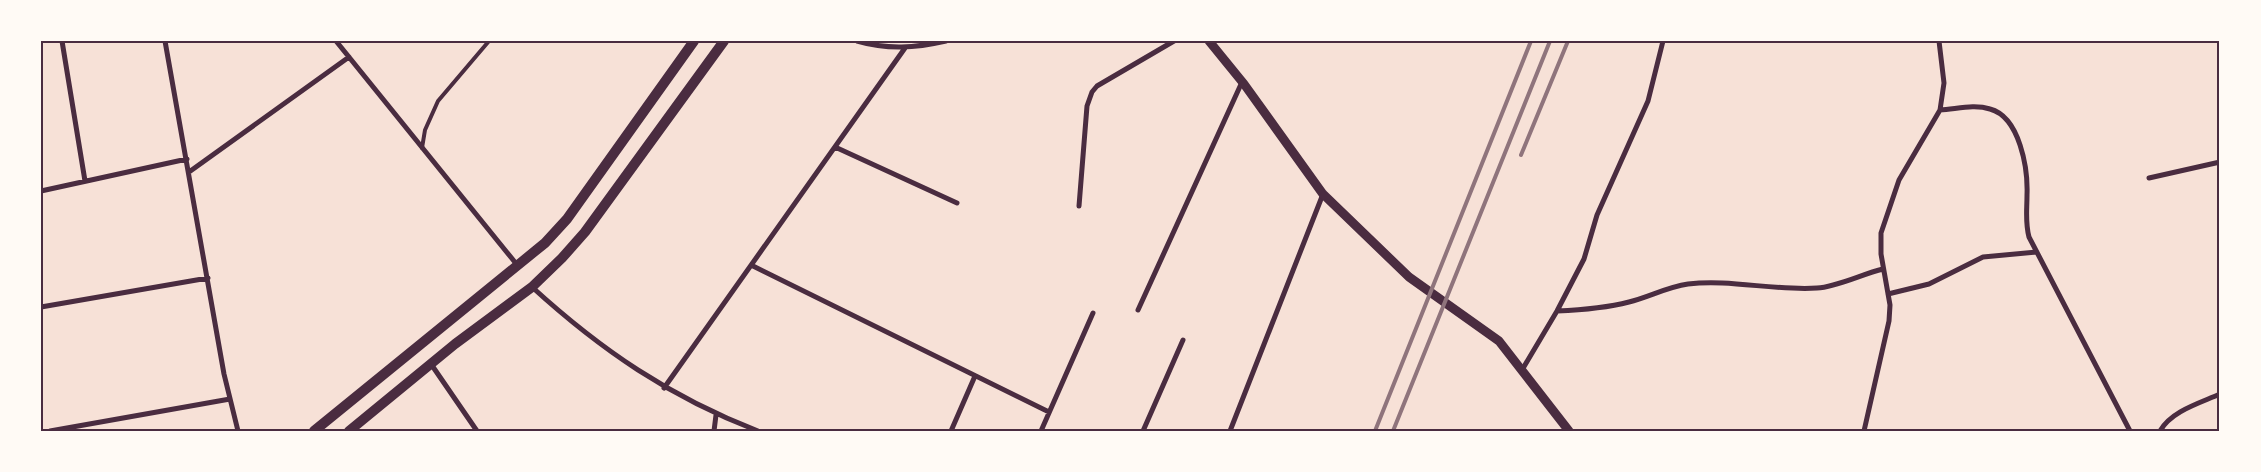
<svg xmlns="http://www.w3.org/2000/svg" width="2261" height="472" viewBox="0 0 2261 472" font-family="'Open Sans',sans-serif">
  <rect width="100%" height="100%" fill="#f7e1d7"/>
  <g fill="none" stroke-linecap="round" stroke-linejoin="round">
    <path stroke="#4a2c40" stroke-width="4" d="M422,148l3,-18 13,-29 51,-60"/>
    <path stroke="#4a2c40" stroke-width="5" d="M62,41l23,140
      M165,41l59,333 14,57
      M336,41l182,225
      M857,41c31,9 58,7 89,0
      M1940,110c17,-1 34,-6 50,-1 30,8 38,60 37,86 0,16 -2,27 2,42l101,194
      M835,147l122,56
      M189,172l160,-115
      M2149,178l71,-16
      M41,191l146,-32
      M1079,206l8,-100 5,-14 5,-6 77,-45
      M751,265l298,147
      M532,287c69,63 138,110 226,144
      M1888,294l41,-10 54,-27 53,-5
      M41,307l167,-29
      M1138,310l104,-228
      M1557,311c24,-1 49,-3 72,-9 20,-5 38,-15 59,-18 43,-5 86,7 129,4 20,-1 45,-14 66,-19
      M431,364l46,67
      M1522,370l35,-59 27,-52 13,-44 51,-114 15,-60
      M664,388l241,-340
      M50,431l180,-32
      M714,431l2,-16
      M951,431l24,-55
      M1041,431l52,-118
      M1143,431l40,-91
      M1230,431l93,-237
      M1864,431l25,-110 1,-16 -9,-51v-21l18,-53 41,-70 4,-27 -5,-42
      M2160,431c11,-20 40,-28 60,-37"/>
    <path stroke="#4a2c40" stroke-width="9" d="M1209,41l35,43 79,110 86,83 90,64 70,90"/>
    <path stroke="#4a2c40" stroke-width="10" d="M314,431l231,-188 22,-24 127,-178
      M349,431l106,-87 77,-57 30,-29 23,-26 139,-191"/>
    <path stroke="#8f747c" stroke-width="4" d="M1521,155l47,-114
      M1375,431l156,-390
      M1393,431l157,-390"/>
  </g>
  <rect width="2261" height="472" fill="none" stroke="#fffaf5" stroke-width="85"/>
  <rect x="42" y="42" width="2176" height="388" fill="none" stroke="#4a2c40" stroke-width="2"/>
</svg>
